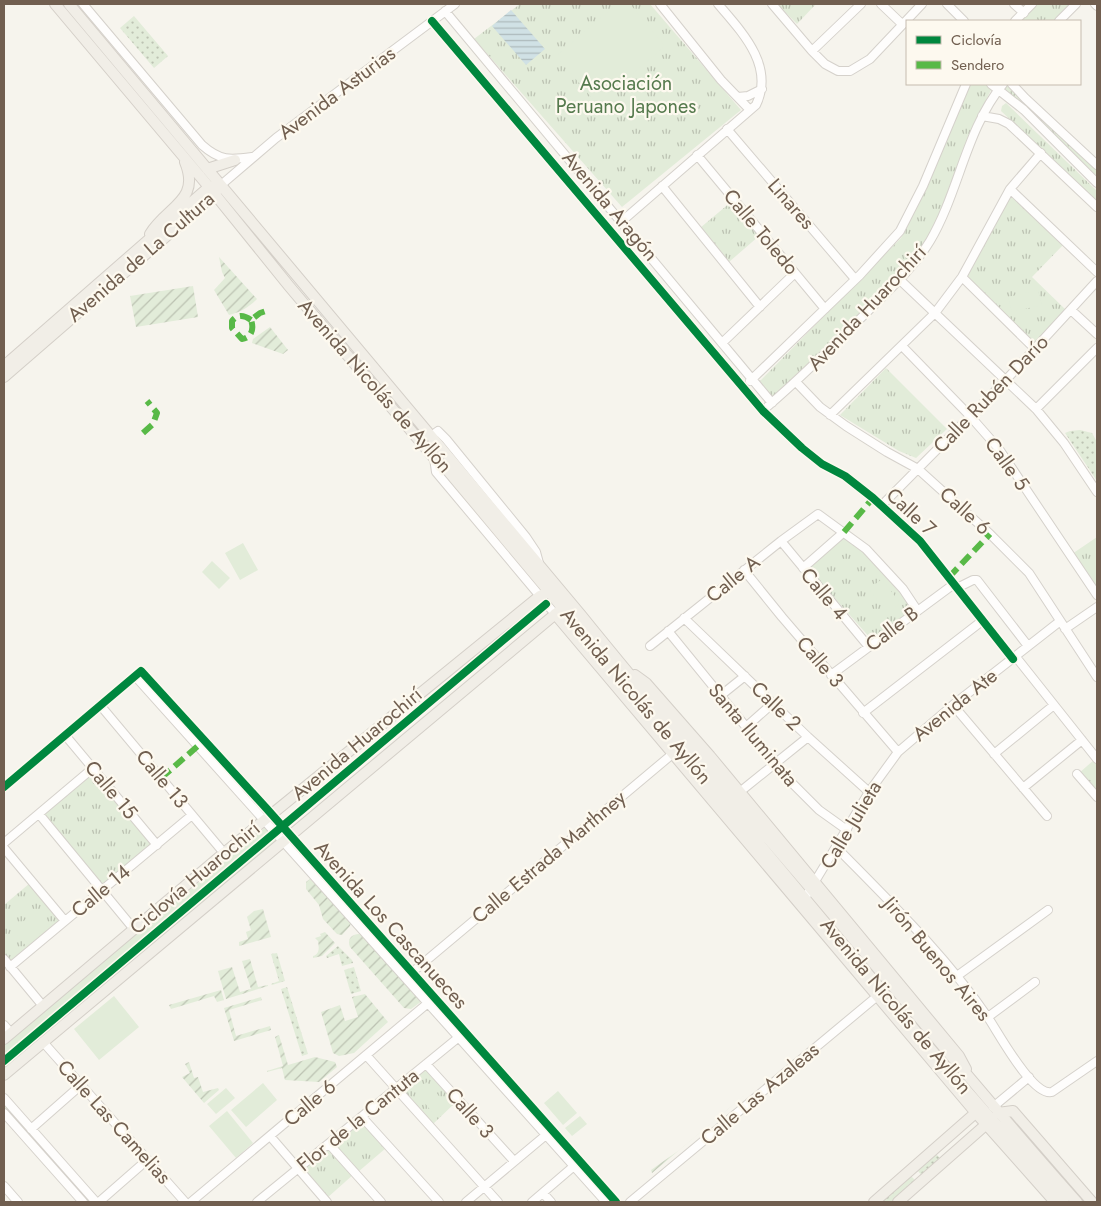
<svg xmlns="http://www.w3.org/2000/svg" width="1101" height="1206" viewBox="0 0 1101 1206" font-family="Jost,sans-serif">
  <defs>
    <pattern id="grass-dots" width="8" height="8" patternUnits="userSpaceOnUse" patternTransform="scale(1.25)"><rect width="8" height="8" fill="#e2ecd9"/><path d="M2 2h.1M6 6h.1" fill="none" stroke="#bcc2b2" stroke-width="1.8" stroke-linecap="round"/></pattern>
    <pattern id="park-tufts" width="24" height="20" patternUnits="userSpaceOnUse" patternTransform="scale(1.25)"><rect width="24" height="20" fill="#e2ecd9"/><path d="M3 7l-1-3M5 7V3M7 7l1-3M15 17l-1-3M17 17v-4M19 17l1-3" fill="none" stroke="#bcc2b2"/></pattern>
    <pattern id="garden-furrows" width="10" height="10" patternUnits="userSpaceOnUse" patternTransform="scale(1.25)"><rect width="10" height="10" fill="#e2ecd9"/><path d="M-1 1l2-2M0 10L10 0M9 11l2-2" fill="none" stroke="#bcc2b2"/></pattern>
    <pattern id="water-rules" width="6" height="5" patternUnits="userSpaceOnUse" patternTransform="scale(1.25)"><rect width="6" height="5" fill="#d0e1e5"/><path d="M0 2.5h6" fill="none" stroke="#adbabc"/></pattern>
  </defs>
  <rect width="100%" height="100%" fill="#f6f4ed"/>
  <path fill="url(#grass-dots)" d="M134,16l34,40 -14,12 -34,-40z
    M1080,430l12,3 5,9v39l-32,-48 5,-2z
    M338,946l14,14 1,3 -11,3 -3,-12 -12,4 -1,-2z
    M277,953l8,28 -13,4 -1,-1 8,-3 -8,-27z
    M354,967l7,24 -10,3 -7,-24z
    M287,987l21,67 -6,2 -21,-67z
    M4,1101l90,101h-6l-84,-94z
    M936,1154l5,5 -19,17 -4,-5 1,-1z
    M911,1176l5,5 -23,21h-12z"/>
  <path fill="url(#park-tufts)" d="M520,4h130l91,106 -119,97 -148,-168z
    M777,4h39l-19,20z
    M1035,4h36l-16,17h-37z
    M972,84h25l-6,6 -13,26 -46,116c-17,30 -45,54 -69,78 -30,31 -58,62 -92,88l-11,-17 141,-143 28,-57 37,-89z
    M1007,84l90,85v7l-71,-68 -24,-19z
    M1006,103l91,88v11l-96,-91 1,-5z
    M1009,194l54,51 -31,32 34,33 -32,34 -67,-68z
    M731,202l28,34 -30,26 -29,-34z
    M886,368l61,61 -31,29 -17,-7 -59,-36z
    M844,535l41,37 29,37 -43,30 -63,-71z
    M1097,537v53l-25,-36z
    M1095,759l2,3v34l-19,-22z
    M94,773l59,72 -52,43 -59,-73z
    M267,826l11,13 -274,230v-25z
    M30,883l31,37 -50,41 -7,-6v-50z
    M426,1069l30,33 -24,23 -29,-35z
    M363,1121l23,27 -28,24 -24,-28z
    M330,1147l24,27 -27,24 -24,-28z"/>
  <path fill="url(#garden-furrows)" d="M219,257l38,42c-8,8 -16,13 -28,16l-15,-25 11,-12 -3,-6z
    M193,286l5,31 -62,10 -6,-31z
    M270,327l18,23 -5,4 -31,-11 1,-4z
    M310,879l41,43 -1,4 -8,9 -5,-1 -14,-15 -4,-14 -13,-16v-7z
    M263,909l8,28 -32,9v-4l9,-3 -2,-7 5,-2 -4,-13 7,-6z
    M325,932l10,11 -13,13 -9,2v-2c7,-2 6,-9 5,-15l-3,-3 6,-2 -1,-2z
    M359,934l4,2 59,65 -11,8 -7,-1 -54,-61c-3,-7 1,-13 9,-13z
    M250,959l8,28 10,-2v1l-42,13 -8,-28 14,-4 8,25 11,-3 -9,-28z
    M221,990l3,10 -7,2 -3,-6 -43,13 -2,-4z
    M365,994l23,28 -34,31 -15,3 -6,-3 -12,-41 19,-7 5,16 13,-4 -6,-20z
    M261,997l1,3 -33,10 7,26 34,-10 1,4 -37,11 -10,-33z
    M279,1035l9,30 27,-8 20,5 2,5 -18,15 -34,-2 -3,-12 -15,4v-1l16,-5 -8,-29z
    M189,1062l5,16 4,-1 5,15 15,-4 1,2 -15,13 -22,-26 8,-4 -5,-9z
    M766,1077l-114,96 -1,-3 27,-19z"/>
  <path fill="#e2ecd9" d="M617,4h13l35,42 -68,58 -41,-48z
    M1038,290l4,15 -30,7 -4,-15z
    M243,543l15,27 -18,10 -15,-27z
    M212,561l18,17 -11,11 -17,-17z
    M882,579l18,24 -13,10 -18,-24z
    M37,910l13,15 -24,21 -13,-16z
    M114,996l25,31 -40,33 -25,-31z
    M427,1082l17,20 -12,10 -16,-20z
    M263,1083l14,17 -31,27 -15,-17z
    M226,1088l9,10 -19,16 -9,-10z
    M558,1091l19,22 -14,12 -19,-22z
    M227,1111l26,32 -17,15 -27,-32z
    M580,1116l7,8 -15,12 -7,-8z
    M365,1125l17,21 -11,10 -18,-21z"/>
  <path fill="url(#water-rules)" d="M511,10l34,39 -19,16 -34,-39z"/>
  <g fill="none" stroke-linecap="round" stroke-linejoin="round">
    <defs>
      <path id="minor" d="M83,4l119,141c18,16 28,15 50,12
        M660,4l61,76 29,30
        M772,4l40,47 13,13 13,7h12l20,-12 52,-55
        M881,4l21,20
        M947,4l17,17
        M1014,4l10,9
        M1095,4l2,2
        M445,11l327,392
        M432,21l331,390 39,37 20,16 23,12 28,22 47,43 93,118
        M1015,21l17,-17
        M1059,21l17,-17
        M812,51l49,-47
        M991,84l33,26 73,73
        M1012,84l13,14 72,67
        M738,97l10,-1 14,-7
        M982,116l17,3 10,5 88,83
        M727,129l128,150
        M697,155l128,154
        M221,185l55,-47 179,-134
        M662,186l98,121
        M1010,189l87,83
        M621,222l135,-117c19,-39 -14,-73 -38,-101
        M962,277l73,72
        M899,279l137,130 28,34 33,49
        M1071,310l26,24
        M722,343l73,-70
        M902,346l68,70 29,33 98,146
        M750,381l110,-106 40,-44 23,-45 43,-102
        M796,382l24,25 26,19 41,26 31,17 72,65 39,39 68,104
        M768,406c34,-29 65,-60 96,-91 23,-23 49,-46 66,-74 29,-49 36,-112 73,-157
        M1036,409l61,-61
        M830,415l105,-102 27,-36 48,-88 31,-36
        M431,436l7,-5 8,8 80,98 10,15 3,11
        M434,458l2,14 119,142
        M882,505l123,-124 92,-100
        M781,541l88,106
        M803,568l41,-36
        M744,570l38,47 116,135
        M957,588l16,-8h4l51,66
        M684,618l124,119 61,55
        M1065,629l32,-22
        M668,631l123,151 28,28 28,20
        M650,646l131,-105 37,-27 48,35 37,40 14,21
        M1016,657l81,102
        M831,675l123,-91
        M135,676l471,526
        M720,696l25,-20
        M100,705l124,148
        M953,705l94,111
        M863,713l119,-92
        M746,727l27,-24
        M65,735l92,110
        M994,754l60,-49
        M1077,774l20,23
        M4,787l137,-116 126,138 349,393
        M1023,788l59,-48
        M736,795l72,-58
        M39,814l94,114
        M4,843l89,-75
        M836,847c54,55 110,109 153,172 10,15 44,78 63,73l45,-31
        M4,848l61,73
        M805,898l64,-106 29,-40 55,-47 106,-83
        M4,959l39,47
        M10,967l182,-152
        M409,975l267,-224
        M957,976l91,-66
        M988,1017l47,-35
        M4,1025l7,8
        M43,1042l142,160
        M366,1055l132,147
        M426,1064l88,97
        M4,1098l92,104
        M993,1107l36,-30
        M4,1113l79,89
        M362,1117l77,85
        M31,1129l50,-44
        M270,1136l57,66
        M329,1144l52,58
        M4,1186l14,16
        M543,1193l8,9
        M99,1202l48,-42
        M191,1202l237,-199
        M257,1202l202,-165
        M466,1202l80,-67
        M532,1202l42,-36
        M630,1202l251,-209"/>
      <path id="major" d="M55,4l154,183 80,99 145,172 15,14 490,587 125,143
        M69,4l512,611c75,93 153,184 231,275 88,104 174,210 265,312
        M207,169l28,-9
        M150,234c17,-28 51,-33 35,-72
        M4,366l205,-179 6,-1
        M4,377l211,-183 2,-4
        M555,614l421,499 79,89
        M635,675l11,8 64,73 249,300 7,13
        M4,1039l220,-186 316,-257 8,-4 5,-5
        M4,1075l555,-464
        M998,1113l15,-2 79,91
        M874,1202l106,-93
        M898,1202l92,-81"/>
    </defs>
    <use href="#minor" stroke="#d5d1cb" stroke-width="10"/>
    <use href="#major" stroke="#d4cfc8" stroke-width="12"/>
    <use href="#minor" stroke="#fefdfc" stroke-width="8"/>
    <use href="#major" stroke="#f1eee7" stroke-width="10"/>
    <path stroke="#58b947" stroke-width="6" stroke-dasharray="12 6" stroke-linecap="butt" d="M251,320c-7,-5 -13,-6 -19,1v7l10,11c10,-1 12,-11 9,-19l9,-7 6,-2
      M143,433l10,-9 4,-11 -10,-12
      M844,532l29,-34
      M949,577l41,-43
      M161,778l38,-33"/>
    <defs>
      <path id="cycleway" d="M432,21l331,390 39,37 20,16 23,12 28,22 47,43 93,118
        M4,787l137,-116 126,138 349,393
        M4,1061l542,-457"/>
    </defs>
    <use href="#cycleway" stroke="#fdf9ef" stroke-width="11"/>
    <use href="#cycleway" stroke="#00873e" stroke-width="8"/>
  </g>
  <g text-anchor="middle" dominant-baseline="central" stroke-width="4.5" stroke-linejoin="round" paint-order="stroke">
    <g font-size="20" fill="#557a4d" stroke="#fdf9ef">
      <text x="626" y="83">Asociación<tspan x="626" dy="23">Peruano Japones</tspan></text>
    </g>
    <g font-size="20" fill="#715f50" stroke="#fdf9ef">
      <text transform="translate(337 93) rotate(-37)">Avenida Asturias</text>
      <text transform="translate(791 204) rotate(49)">Linares</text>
      <text transform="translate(610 206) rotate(50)">Avenida Aragón</text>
      <text transform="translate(761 232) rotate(50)">Calle Toledo</text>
      <text transform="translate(141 257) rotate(-41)">Avenida de La Cultura</text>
      <text transform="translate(867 308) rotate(-47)">Avenida Huarochirí</text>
      <text transform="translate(375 386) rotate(49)">Avenida Nicolás de Ayllón</text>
      <text transform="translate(991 394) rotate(-46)">Calle Rubén Darío</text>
      <text transform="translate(1007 464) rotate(54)">Calle 5</text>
      <text transform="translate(965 511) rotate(42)">Calle 6</text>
      <text transform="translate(911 512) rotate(43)">Calle 7</text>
      <text transform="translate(733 579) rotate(-39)">Calle A</text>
      <text transform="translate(824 594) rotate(50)">Calle 4</text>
      <text transform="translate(892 629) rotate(-37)">Calle B</text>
      <text transform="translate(820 662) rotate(49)">Calle 3</text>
      <text transform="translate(636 696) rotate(50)">Avenida Nicolás de Ayllón</text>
      <text transform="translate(955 705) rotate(-39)">Avenida Ate</text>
      <text transform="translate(776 706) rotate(44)">Calle 2</text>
      <text transform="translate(753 735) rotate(50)">Santa Iluminata</text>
      <text transform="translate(357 744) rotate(-40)">Avenida Huarochirí</text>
      <text transform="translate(162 779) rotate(50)">Calle 13</text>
      <text transform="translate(111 790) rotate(50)">Calle 15</text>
      <text transform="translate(851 825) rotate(-59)">Calle Julieta</text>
      <text transform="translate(549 857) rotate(-40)">Calle Estrada Marthney</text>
      <text transform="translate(195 878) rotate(-40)">Ciclovía Huarochirí</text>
      <text transform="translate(101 891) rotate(-40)">Calle 14</text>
      <text transform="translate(391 925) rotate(48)">Avenida Los Cascanueces</text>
      <text transform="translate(937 959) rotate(50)">Jirón Buenos Aires</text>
      <text transform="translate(896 1006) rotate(50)">Avenida Nicolás de Ayllón</text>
      <text transform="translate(760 1094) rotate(-40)">Calle Las Azaleas</text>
      <text transform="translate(310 1103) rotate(-40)">Calle 6</text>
      <text transform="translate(470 1113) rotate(48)">Calle 3</text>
      <text transform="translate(358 1120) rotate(-39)">Flor de la Cantuta</text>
      <text transform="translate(114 1122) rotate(48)">Calle Las Camelias</text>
    </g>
  </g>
  <rect width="1101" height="1206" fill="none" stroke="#715f50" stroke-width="10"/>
  <rect x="906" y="20" width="175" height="65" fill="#fdf9ef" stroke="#c5bbaf"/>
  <rect x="916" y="36" width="25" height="8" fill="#00873e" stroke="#c5bbaf"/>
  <text x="951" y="45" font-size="15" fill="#715f50">Ciclovía</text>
  <rect x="916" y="61" width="25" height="8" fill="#58b947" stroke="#c5bbaf"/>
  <text x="951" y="70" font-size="15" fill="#715f50">Sendero</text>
</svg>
